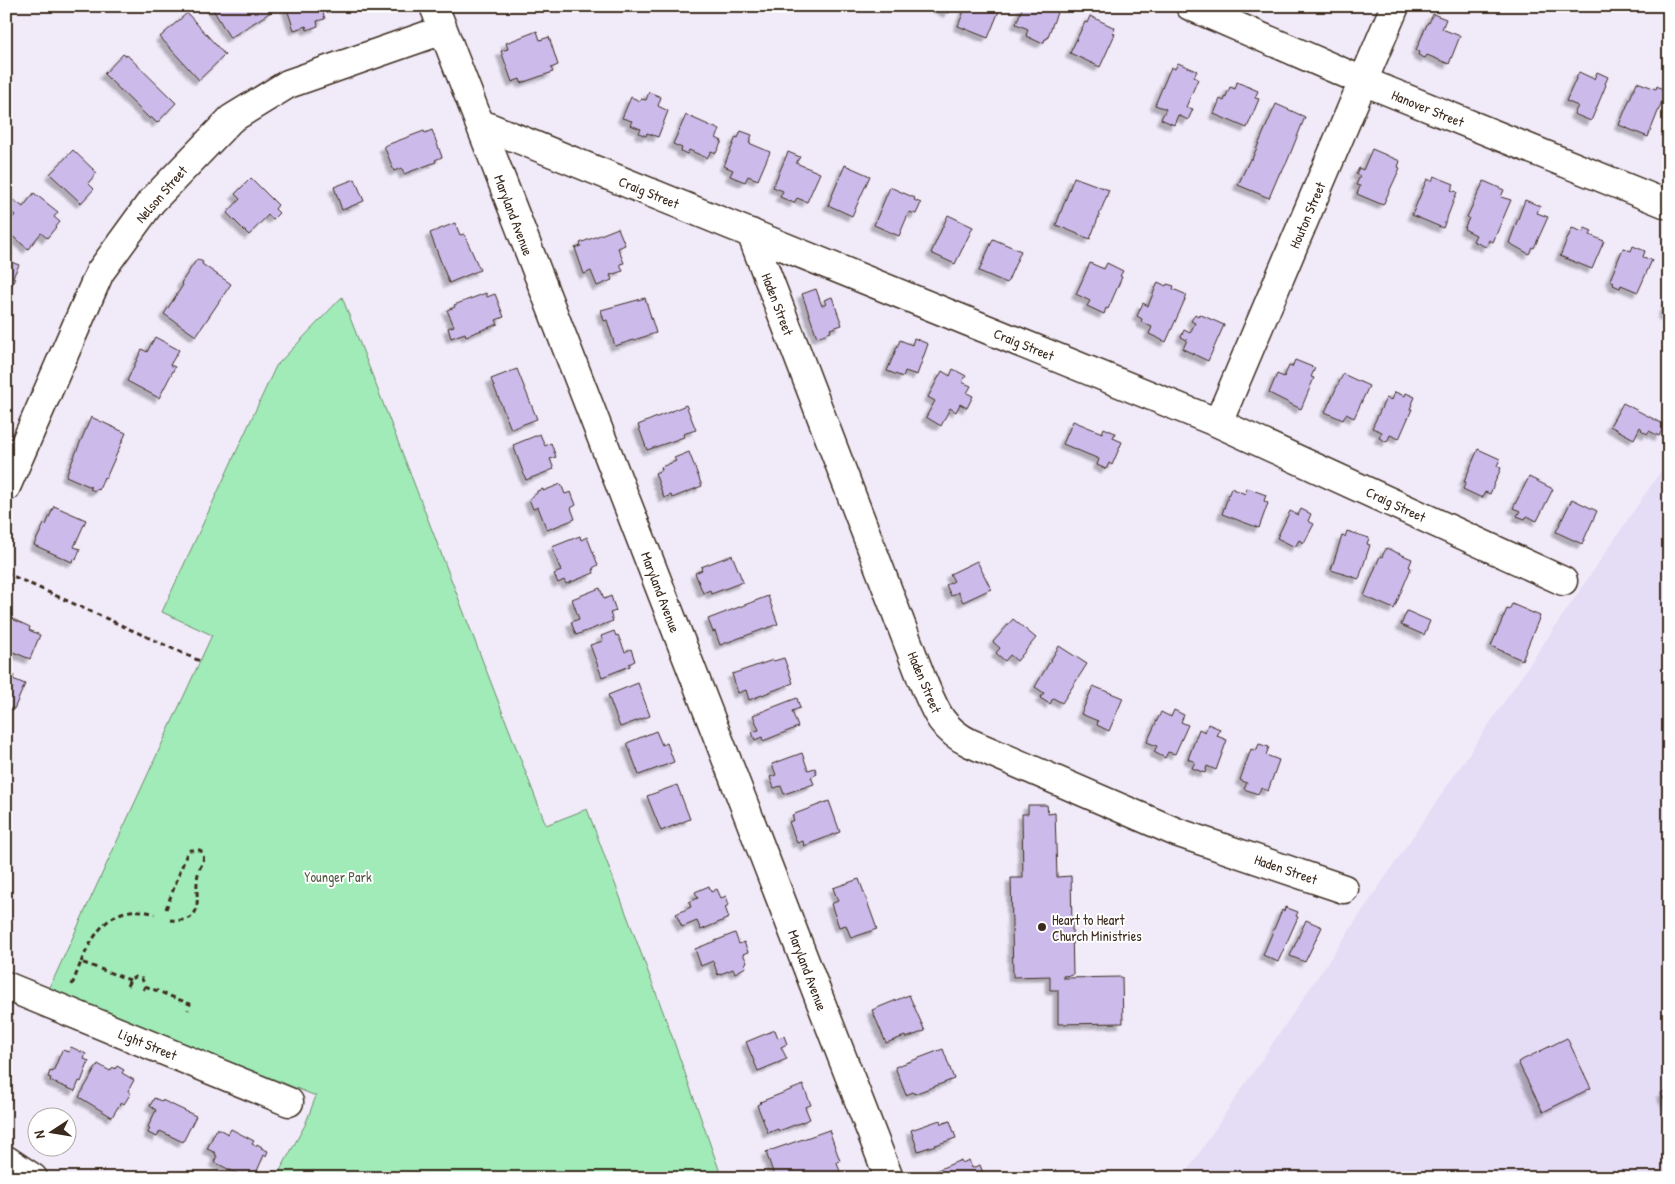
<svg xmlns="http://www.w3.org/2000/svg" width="1675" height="1184" viewBox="0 0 1675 1184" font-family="'Patrick Hand',sans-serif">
  <defs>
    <filter id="shadow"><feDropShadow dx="-4.5" dy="4.5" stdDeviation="1" flood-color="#0004"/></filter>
  </defs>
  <rect width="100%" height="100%" fill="#f0eaf9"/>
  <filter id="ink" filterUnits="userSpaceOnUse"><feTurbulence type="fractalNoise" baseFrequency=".02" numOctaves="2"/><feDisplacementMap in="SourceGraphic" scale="10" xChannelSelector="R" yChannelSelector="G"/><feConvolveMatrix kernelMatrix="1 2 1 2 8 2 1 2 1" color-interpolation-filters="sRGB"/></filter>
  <g filter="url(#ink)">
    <path fill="#e5dcf5" d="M1669,459v719h-486l48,-73z"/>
    <path fill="#a1ebb9" stroke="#6e8a6c" d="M342,297l204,528 41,-16 81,216 54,153h-446l29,-53 11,-29 -267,-107 163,-354 -50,-23 114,-246z"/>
    <path fill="#ccbaeb" stroke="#3b2a1e" filter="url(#shadow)" d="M211,6h57l3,6 -41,26z
      M286,6h35l4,13 -8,2 1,5 -11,4 -1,-4 -12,4z
      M936,6h15l-3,7z
      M966,6h35l-13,32 -30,-12z
      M1023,6h34l-1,4h2l-11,29h-2l-1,3h-2l-1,1 -15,-7 2,-7 -12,-5z
      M187,13l38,42 -26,25 -39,-43z
      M1433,14l13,5 -4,10 18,7 -11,28 -22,-9 -2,3 -7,-3 1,-3 -3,-2 12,-28 1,1z
      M1090,16l25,12 -2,5 2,1 -15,33 -30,-14 15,-31 2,1z
      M537,31l3,9 9,-3 9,28 -7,3 2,4 -32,11 -1,-4 -8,3 -11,-31 7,-2 -2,-6z
      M123,54l3,2 1,-1 49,48 -19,20 -6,-6 -1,2 -46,-45z
      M1178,63l19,8 -3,6 4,2 -12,28 7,2 -5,11 -10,-5 -4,10 -13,-6 5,-10 -11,-4 16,-38 4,2z
      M1579,72l15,7 3,-7 11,5 -3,7 1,1 -15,36 -17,-7 4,-8 -12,-5z
      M1237,82l21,9 -3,7 4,1 -12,29 -33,-14 6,-15 4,2 6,-14 5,2z
      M1637,82l19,7 1,-3 9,5 -18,46 -29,-12z
      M649,92l12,5 -3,9 10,5 -10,26 -11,-4 -1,3 -7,-3 2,-4 -11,-4 2,-4 -10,-3 9,-21 9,4 1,-2 5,1z
      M1276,104l29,13 -18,45 -5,10h-2l-11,26 -31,-13 12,-26h2z
      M686,115l34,15 -4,8 6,3 -6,12 -5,-2 -4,7 -18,-8 -2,4 -6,-3 1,-3 -9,-4z
      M432,130l10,27 -7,3 1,2 -32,12 -2,-6 -8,3 -10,-25 40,-15 1,2z
      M741,131l11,4 -3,8 21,9 -12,28 -10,-4 -3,6 -15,-6 3,-6 -9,-4 12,-29 2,1z
      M1372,149l28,12 -2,6 2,1 -17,37 -26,-11 3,-8 -4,-1 4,-9 -4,-2 3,-6 4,2z
      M73,150l24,23 -9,10 6,6 -13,14 -31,-29z
      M788,152l12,5 -4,6 24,10 -13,29 -10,-4 -3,5 -14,-6 3,-6 -10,-4z
      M845,165l25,11 -18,40 -24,-11z
      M1434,176l20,8 -3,6 6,2 -14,36 -31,-13 15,-36 5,2z
      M1074,177l35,13 -19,49 -34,-14z
      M251,178l27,27 -3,4 4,4 -6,6 -5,-4 -19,20 -22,-22 13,-14 -5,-5z
      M355,179l9,22 -22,9 -8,-23z
      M1484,181l20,9 -3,7 10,3 -18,42 -4,-2 -3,7 -13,-6 3,-6 -12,-6 5,-11 -2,-1z
      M890,187l25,11 -1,2 7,3 -5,11 -7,-2 -10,24 -25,-11z
      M34,193l24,19 -4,5 6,5 -13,16 -6,-5 -13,16 -22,-18v-5l9,-11 -8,-7 7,-8 9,7z
      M1525,200l15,6 -3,7 11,4 -14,31 -2,-1 -3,7 -20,-11z
      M948,215l25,12 -18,37 -24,-11z
      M455,223l5,12 4,-1 16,36 -31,13 -19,-50z
      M618,228l7,17 -7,3 6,15 -4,1 3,7 -13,4 2,5 -15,6 -6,-15 -7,3 -9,-26 6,-2 -1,-3z
      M1572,228l11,4 2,-4 7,3 -2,4 14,6 -12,28 -32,-13z
      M993,239l28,12 -14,32 -28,-12z
      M1633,246l12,5 -2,6 9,3 -14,32 -17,-7 -1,3 -7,-3 1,-3 -4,-2 13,-32 8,3z
      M197,259l6,3 -1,2 29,20 -35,52 -32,-22 19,-29 -2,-2z
      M6,260l13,5 -6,12 2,1 -7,16h-2z
      M1090,263l14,6 3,-6 16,8 -3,5 2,1 -14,32 -2,-1 -2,6 -17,-8 3,-5 -14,-7z
      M1158,282l8,4 1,-2 7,2 -1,3 14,6 -21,47 -17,-8 3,-7 -11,-5 1,-3 -5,-3 6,-13 5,3z
      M816,289l6,17 4,-2 -2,-4 8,-3 10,28 -12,4 1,3 -14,5 -15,-43z
      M486,293l1,4 8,-3 9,23 -8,3 2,4 -32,12 -1,-3 -14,5 -3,-10 6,-2 -7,-16 8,-3 -1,-2z
      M1669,296v21l-7,-3z
      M645,298l11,35 -41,13 -8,-26 -3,1 -3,-11z
      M1195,314l3,2 1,-2 25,11 -16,36 -25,-12 4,-9 -6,-3 3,-7 6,3 5,-10 -4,-2z
      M155,337l24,13 -9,15 5,2 -16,31 -32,-17 15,-32 5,3z
      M914,338l14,6 -11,31 -12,-4 -2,6 -16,-6 13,-31 12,5z
      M1295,360l20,8 -4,9 3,1 -13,31 -32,-16 8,-19 7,3 5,-11 3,1z
      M517,369l20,50 -26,10 -20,-50z
      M953,369l13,7 -4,6 9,4 -4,7 6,3 -6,12 -7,-4 -4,8 -6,-4 -9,18 -15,-9 9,-16 -7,-4 14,-26 8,5z
      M1343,374l26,12 -15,32 -8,-4 -3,6 -18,-8z
      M1395,392l10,4 1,-3 9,4 -5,12h2l-13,30 -9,-4 -3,7 -8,-4 3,-6 -10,-4 14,-30 6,2z
      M1623,403l42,22 -6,11 -10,-5 -2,3 -6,-4 1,-1 -2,-2 -6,12 -24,-13z
      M686,405l10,25 -13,4 1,3 -37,13 -9,-25z
      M91,417l35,16 -20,45 -2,-1 -5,13 -3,-1 -1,2 -5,-2 1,-2 -25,-11z
      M1073,421l29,12 2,-5 11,5 -2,5 9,4 -10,23 -3,-2 -3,6 -9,-4 2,-6 -36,-15z
      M540,434l5,12 6,-3 5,14 -6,2 4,10 -28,11 -13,-35z
      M1478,449l22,10 -3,7 4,2 -11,26 -5,-2 -3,6 -19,-9 3,-7h-2z
      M689,452l13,34 -30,12 -1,-3 -7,3 -9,-25 7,-3 -1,-3 15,-6 -2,-3z
      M1529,477l24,12 -16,32 -10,-5 -2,3 -8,-3 3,-5 -7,-3z
      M561,484l4,10 6,-2 5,13 -5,3 4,11 -28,11 -9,-23 -5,2 -4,-10 8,-6v-2l6,-2v2z
      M1231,488l14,6 2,-6 19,7 -2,6 4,2 -9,25 -37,-14z
      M1572,499l25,12 -15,33 -26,-12z
      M54,506l32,14 -12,27 6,2 -4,11 -3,-1 -1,3 -38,-17 10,-21 2,1z
      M1301,509l10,5 -3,7 6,3 -10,19 -5,-3 -4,7 -18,-9 13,-27 8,4z
      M1347,531l22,7 -2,6 3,1 -11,34 -28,-9 11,-34 3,1z
      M580,536l1,4 6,-3 11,28 -5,3 1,5 -28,11 -2,-4 -6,3 -4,-9 7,-3 -9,-24z
      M1386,548l26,11 -3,8 2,1 -17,41 -30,-13 16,-40 2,1z
      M732,555l11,27 -32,12 -1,-4 -7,3 -8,-20 7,-3 -1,-3z
      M977,561l14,28 -28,13 -5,-10 -7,4 -5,-11 8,-4 -4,-7z
      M600,588l4,11 7,-3 5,15 -6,2 3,8 -37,14 -5,-13 8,-3 -7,-20z
      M768,596l10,28 -58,21 -5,-14 -2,1 -5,-13z
      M1512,604l28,12 -18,44 -31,-14 16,-37 2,1z
      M1407,611l23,10 -6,14 -23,-10z
      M6,616l24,11 -1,3 11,5 -10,24 -24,-10z
      M1013,619l23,19 -19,23 -7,-6 -5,6 -9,-8 4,-5 -7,-6z
      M614,631l2,5 2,-1 7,17 6,-3 4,12 -6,3 1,2 -28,11 -12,-32 13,-4 -2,-5z
      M1059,646l28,18 -25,39 -9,-5 -3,6 -10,-6 4,-5 -9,-6z
      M784,658l9,25 -44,17 -3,-10 -8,3 -6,-19 41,-14 1,1z
      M6,672l8,3 -1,4 12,5 -11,25 -8,-3z
      M638,683l12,33 -30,11 -12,-32z
      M1093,686l30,12 -14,33 -12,-6 1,-4 -17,-7z
      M797,698l3,10 -8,3 6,16 -35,14 -1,-4 -7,3 -3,-8 7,-2 -6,-15z
      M1174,710l10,5 -3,7 7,3 -13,29 -7,-2 -3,6 -11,-6 3,-6 -10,-4 14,-30 10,5z
      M1208,724l12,5 -3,7 10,4 -11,30 -9,-4 -2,7 -13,-5 3,-6 -7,-3 11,-30 6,3z
      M656,731l6,14 5,-2 7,19 -35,13 -12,-32z
      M1259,744l10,3 -3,8 13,5 -11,31 -7,-3 -3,6 -14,-5 3,-6 -7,-3 11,-31 5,2z
      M802,753l6,17 7,-2 2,6 -6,3 3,7 -30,10 -3,-8 -7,2 -4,-11 6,-2 -4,-11z
      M677,785l13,34 -29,12 -14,-35z
      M829,801l11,31 -36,14 -1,-5 -6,2 -8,-21 5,-2 -2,-5z
      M1028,805h19l1,9 7,-1 2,64 14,-1 2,99 -10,1v2l59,-1 1,46 -65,1v-34h-8v-14l-37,1 -2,-99h12l-1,-64h6z
      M859,879l18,50 -26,9 -5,-13 -7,2 -8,-23 7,-3 -5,-13z
      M709,886l2,6 6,-3 4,9 5,-2 3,9 -4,2 4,11 -28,12 -4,-9 -15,6 -6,-13 15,-7 -2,-5 9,-4 -3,-6z
      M1285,907l13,5 -2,4 2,1 -20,45 -15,-7 19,-45 2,1z
      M1306,920l16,7 -17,35 -15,-6z
      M735,933l4,11 5,-2 4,10 -5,2 4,8 -2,2 1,3 -11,6 -2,-4 -15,6 -5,-14 -12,5 -6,-17z
      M909,995l16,36 -19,7 -1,-2 -19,7 -14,-33z
      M775,1030l3,8 6,-2 3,8 -6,3 6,12 -29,12 -12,-29z
      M1567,1038l24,50 -48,24 -25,-50z
      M71,1047l15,7 -2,5 5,2 -8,21 -2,-1 -4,10 -25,-10 1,-3 -3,-1 2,-6 3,1 9,-22 7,2z
      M943,1049l11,30 -40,15 -1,-2 -7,3 -11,-28z
      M98,1064l12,7 3,-4 2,2 2,-3 7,4 -2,3 12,7 -6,11 3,2 -7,11 -3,-2 -9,15 -33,-20z
      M803,1085l8,20 -6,2 5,12 -31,12 -1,-2 -10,4 -11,-28 4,-2 -1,-1z
      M1669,1089v19l-8,-15z
      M154,1098l7,3 1,-1 34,16 -13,26 -23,-11 -3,6 -9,-4 2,-5 -2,-1 8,-17 -6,-4z
      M940,1120l1,4 9,-3 6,17 -38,13 -7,-21z
      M217,1128l11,6 3,-5 23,12 -2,3 4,2 1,-2 5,3 -1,1 7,3 -2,5 -2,-1 -10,23h-8l-32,-16 3,-6 -2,-1 1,-2 -9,-4z
      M829,1130l11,31 -3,1 3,10 -16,6h-25l-1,-3 -7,3h-16l-9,-26z
      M961,1160l1,3 7,-3 3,8 8,-3 5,13h-55l-1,-1 7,-3 -1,-3z"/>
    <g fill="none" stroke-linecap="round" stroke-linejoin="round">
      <defs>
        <path id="minor" d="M434,6l455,1172
          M1190,6l173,75 306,124
          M479,123l739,300 345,158
          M751,233l170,444c13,30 18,51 49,66l206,89 168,57
          M1218,423l177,-417
          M6,487l94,-215 51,-70 80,-83 57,-35 155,-54
          M6,986l283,116
          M6,1160l27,18"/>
      </defs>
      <use href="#minor" stroke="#3b2a1e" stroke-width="31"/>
      <path stroke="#3b2a1e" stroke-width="3" stroke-dasharray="5 4" stroke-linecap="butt" d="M6,573l194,88
        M166,909l21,-56 3,-3h10c8,9 0,14 -2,24 -5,22 11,50 -28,46
        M81,962c15,-33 33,-61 74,-48
        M72,985l9,-23 49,18
        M127,986l3,-6 5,-3 7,2 3,7 -3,7
        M145,986l45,18 -2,6"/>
      <use href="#minor" stroke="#fff" stroke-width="28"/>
    </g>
  </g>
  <circle fill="#3b2a1e" stroke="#fff" stroke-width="2" cx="1042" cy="927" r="5"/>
  <g text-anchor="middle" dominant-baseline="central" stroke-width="4" stroke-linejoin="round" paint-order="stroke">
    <g font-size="14" fill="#3b2a1e" stroke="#fff">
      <text transform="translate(1428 108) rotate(22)">Hanover Street</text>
      <text transform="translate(649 192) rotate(22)">Craig Street</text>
      <text transform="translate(161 194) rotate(-49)">Nelson Street</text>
      <text transform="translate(514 215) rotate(69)">Maryland Avenue</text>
      <text transform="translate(1307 215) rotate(-67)">Houton Street</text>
      <text transform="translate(778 304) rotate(69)">Haden Street</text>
      <text transform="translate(1024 344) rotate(22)">Craig Street</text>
      <text transform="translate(1396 504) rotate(25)">Craig Street</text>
      <text transform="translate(661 592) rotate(69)">Maryland Avenue</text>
      <text transform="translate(925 682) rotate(67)">Haden Street</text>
      <text transform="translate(1286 869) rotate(19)">Haden Street</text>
      <text transform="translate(808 970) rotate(69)">Maryland Avenue</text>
      <text transform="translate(148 1044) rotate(22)">Light Street</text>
    </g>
    <g font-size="14" fill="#545a45" stroke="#fff">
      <text x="338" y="876">Younger Park</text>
    </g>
    <g font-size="14" fill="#3b2a1e" stroke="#fff" text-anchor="start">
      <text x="1052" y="919">Heart to Heart<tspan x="1052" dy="16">Church Ministries</tspan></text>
    </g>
  </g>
  <rect width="1675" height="1184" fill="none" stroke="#fff" stroke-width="25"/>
  <rect x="12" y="12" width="1650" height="1159" fill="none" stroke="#3b2a1e" stroke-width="2" filter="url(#ink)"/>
  <g transform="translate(52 1132) rotate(258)"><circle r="24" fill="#ffffff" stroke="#b1aaa5"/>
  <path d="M0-4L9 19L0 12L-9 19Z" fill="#3b2a1e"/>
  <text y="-8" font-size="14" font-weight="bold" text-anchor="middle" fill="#3b2a1e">N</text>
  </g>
</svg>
